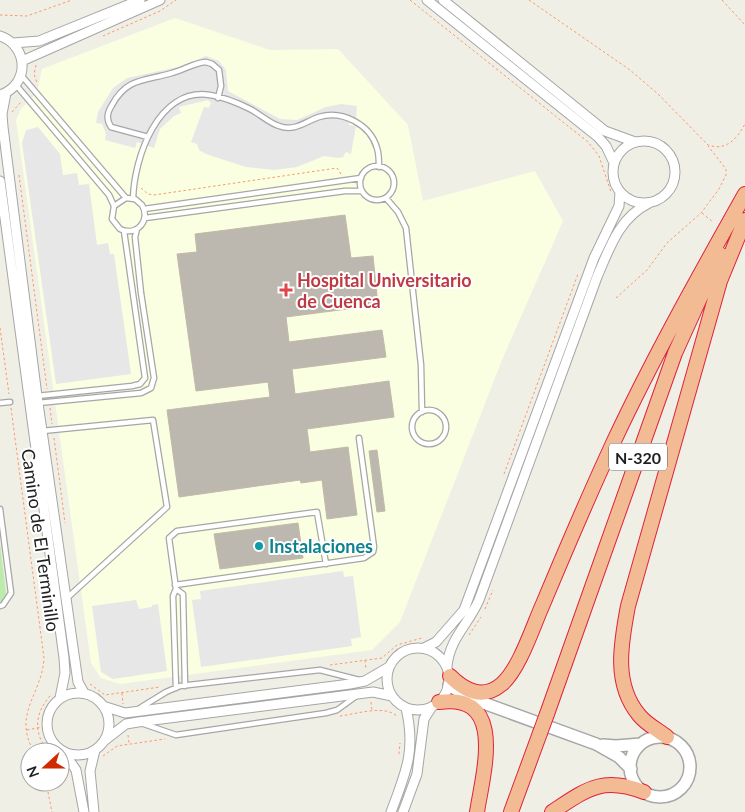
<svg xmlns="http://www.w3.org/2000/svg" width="745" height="812" viewBox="0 0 745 812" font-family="Lato,sans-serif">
  <rect width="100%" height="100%" fill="#f0efe6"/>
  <path fill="#f9ffe0" d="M175,18l95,32 68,-1 70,76 15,76 112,-30 28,50 -61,139 -102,262 -28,28 -252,34 -19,-6 -10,-15 -75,-543 5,-11 16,-17 5,-23z"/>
  <path fill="#bdebab" d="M0,543l7,58 -7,1z"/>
  <path fill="#e7e7e7" d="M206,56l13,5 7,9 2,21 52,28 17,1 29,-13 15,-3 16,2 -1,14h-7v5l7,1 -5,28 -5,-2 -3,5 -5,1 -14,-2 -27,11 -23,3 -28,-3 -40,-13 -7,-4 -2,-6 -6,-2 13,-35 5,1 2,-5 -3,-3 -29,7 2,6 -7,3 -14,13 -6,19 -17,-6 -2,6 -30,-8 1,-6 -4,-10 -6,-1 2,-11 15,-24 14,-10 51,-11z
    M38,127l22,27 3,21 14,-2 2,12 10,-1 8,61 11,-2 2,11h4l17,120 -75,10 -34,-241 4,-13z
    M343,571l1,6 9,-1 8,61 -10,2 1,7 -151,21 -9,-67 9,-1 -1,-8z
    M136,600l3,9 13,-2v-2l6,-1 9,67 -54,8 -12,-7 -9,-66z"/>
  <path fill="#bdb8af" stroke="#c2b9a8" d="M345,215l6,43 22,-2 5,49 -92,12 3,25 93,-12 4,27 -94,12 3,25 94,-13 5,36 -87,12 3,23 38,-5 9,68 -30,4 -5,-39 -21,3 -1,-3 -121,17 -12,-87 103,-13 -2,-15 -72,9 -19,-137 20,-2 -2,-18z
    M377,450l8,61 -8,1 -8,-61z
    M298,523l5,35 -83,11 -6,-35z"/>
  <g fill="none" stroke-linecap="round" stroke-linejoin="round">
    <defs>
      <path id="service" d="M21,75l105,123 9,1 7,6c9,15 -5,32 -22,24l-8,-10 2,-13 12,-8
        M16,85l93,110 5,11
        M148,137l-37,-10c-5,-8 -4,-14 1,-22 15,-28 34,-24 60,-32 12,-3 21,-10 34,-11l6,2 7,6 2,16 -3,12
        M360 183a17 17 0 1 1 34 0a17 17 0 1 1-34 0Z
        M386,198l12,14 8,16 15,137 1,47
        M133,199c1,-41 25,-112 77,-104 13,2 28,8 40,14 10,5 19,14 29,17 16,6 27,-5 40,-9 23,-7 51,7 58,31 2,6 2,13 2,19
        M144,209l217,-31
        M145,218l200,-27h17
        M37,396l95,-10 8,-2 5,-6 -21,-147
        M0,403l10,-1
        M38,403l103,-10 10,-5 3,-10 -13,-85 -6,-56 2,-8
        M412 427a17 17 0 1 1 34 0a17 17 0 1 1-34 0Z
        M42,431l111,-11 14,87 -100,91
        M0,509l11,84 -8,12 -3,1
        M175,585l189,-27 9,-6 1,-5 -15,-109
        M176,589l-7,-51 8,-7 140,-19 9,52
        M176,688l-3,-92 3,-7 7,5 2,92
        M140,708l26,-16 14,-6 140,-16 39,10
        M141,723l35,12 150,-22 11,-3 18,-13"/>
      <path id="minor" d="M427,0l171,137 8,9 8,17
        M443,0l162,131 30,11
        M0,36c29,10 30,49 0,59
        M13,43l26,-2 101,-41
        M22,61l138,-61
        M6,93l-4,21 1,13 34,269 41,286 6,11
        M613 172a31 31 0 1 1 62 0a31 31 0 1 1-62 0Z
        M0,181l64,477 1,15 -5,25
        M387 679a31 31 0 1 1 62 0a31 31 0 1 1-62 0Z
        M424,648l12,-6 28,-32 130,-352 25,-52 1,-14
        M447,666c3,-28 21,-41 32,-66l118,-323c13,-30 22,-59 52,-74
        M47 724a31 31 0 1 1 62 0a31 31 0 1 1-62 0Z
        M103,706l22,7 225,-29 15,-3 24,-14
        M104,741l22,-17 12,-2 235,-30 19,4
        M64,753l12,17 8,42
        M94,812l-4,-41 5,-21
        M391,812c15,-40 25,-61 15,-104
        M403,812l14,-38 7,-55 7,-11"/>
      <path id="tertiary" d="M449,685l18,12 129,47 23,13 12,12
        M630 767a30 30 0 1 1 60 0a30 30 0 1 1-60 0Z
        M603,745l13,1 25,-2"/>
      <path id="trunk" d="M450,676c15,15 33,24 52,8 18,-16 31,-58 41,-80 23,-55 46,-109 71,-163 40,-85 85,-165 131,-247
        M439,702c68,-10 44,71 38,110
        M547,714l128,-361 45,-99
        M667,737c-9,-7 -21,-13 -28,-22 -26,-31 -18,-72 -11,-109l92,-325 25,-61
        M511,812l29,-79
        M552,812c35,-23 50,-36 92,-20"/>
    </defs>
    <use href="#service" stroke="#a6a6a6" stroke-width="7"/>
    <use href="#minor" stroke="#a6a6a6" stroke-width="11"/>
    <use href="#tertiary" stroke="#a6a6a6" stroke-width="14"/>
    <use href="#trunk" stroke="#de223d" stroke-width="16"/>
    <path stroke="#fc976b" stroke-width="1" stroke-dasharray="2.5 2.5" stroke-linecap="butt" d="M410,0l178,142 11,14 12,36
      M529,0l101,70 28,24 50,51c18,6 28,-5 37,-21
      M722,0l23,25
      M0,15l27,1 45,-16
      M103,36l57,-25 16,-11
      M36,65l-2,9 3,9
      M12,112l9,-10
      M19,175l28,214
      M141,188l7,6 6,1 183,-27 4,6
      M702,213l11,9
      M616,298l31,-28 20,-27 34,-30 18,-24 7,-14v-6l-18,-23
      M0,328l9,66
      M11,408l33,250c-2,37 -32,55 -10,94
      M50,408l2,16
      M54,438l11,85
      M504,474l74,-200
      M485,609l8,-19
      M469,635l12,-18
      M365,660l1,9
      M330,665l52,-7 15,-13 25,-7
      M90,684l15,11 55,-8
      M122,693l1,11
      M371,702l1,9
      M340,716c17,-2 45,-12 58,1
      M27,730l20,-4
      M128,735l1,8
      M49,752c-16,-18 -15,-39 2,-57
      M399,754l1,-11
      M103,756l14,-10 48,-7
      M46,782l6,30"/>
    <use href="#service" stroke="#fff" stroke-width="4.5"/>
    <use href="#minor" stroke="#fff" stroke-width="9"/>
    <use href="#tertiary" stroke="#fff" stroke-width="11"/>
    <use href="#trunk" stroke="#f3bb94" stroke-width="14"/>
    <defs>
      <path id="trunk-bridge" d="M540,733l7,-19"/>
    </defs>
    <use href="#trunk-bridge" stroke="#de223d" stroke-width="16" stroke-linecap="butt"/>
    <use href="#trunk-bridge" stroke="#f3bb94" stroke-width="14"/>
  </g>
  <path fill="#e0444e" stroke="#fff" stroke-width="2" d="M283.5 282.5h5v5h5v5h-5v5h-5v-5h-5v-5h5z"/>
  <circle fill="#0f9aa8" stroke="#fff" stroke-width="2" cx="259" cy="546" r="5"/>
  <g text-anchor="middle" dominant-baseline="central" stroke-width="4" stroke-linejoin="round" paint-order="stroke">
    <rect fill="#fff" stroke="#626262" stroke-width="1" x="609" y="443.5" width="58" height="27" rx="4"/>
    <g font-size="16" font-weight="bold" fill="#1f1f1f">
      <text x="638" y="457">N-320</text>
    </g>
    <g font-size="18" font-weight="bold" fill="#be3a42" stroke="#fff" text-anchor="start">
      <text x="297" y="280">Hospital Universitario<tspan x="297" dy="21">de Cuenca</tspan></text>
    </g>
    <g font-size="18" fill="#1f1f1f" stroke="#fff">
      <text transform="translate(41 540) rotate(82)">Camino de El Terminillo</text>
    </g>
    <g font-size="18" font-weight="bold" fill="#0d838f" stroke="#fff" text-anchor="start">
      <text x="269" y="546">Instalaciones</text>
    </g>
  </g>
  <g transform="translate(45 767) rotate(249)"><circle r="24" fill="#ffffff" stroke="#a5a5a5"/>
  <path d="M0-4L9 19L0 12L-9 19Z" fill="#cf2a00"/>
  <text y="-8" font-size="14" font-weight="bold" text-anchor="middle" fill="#1f1f1f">N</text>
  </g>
</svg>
